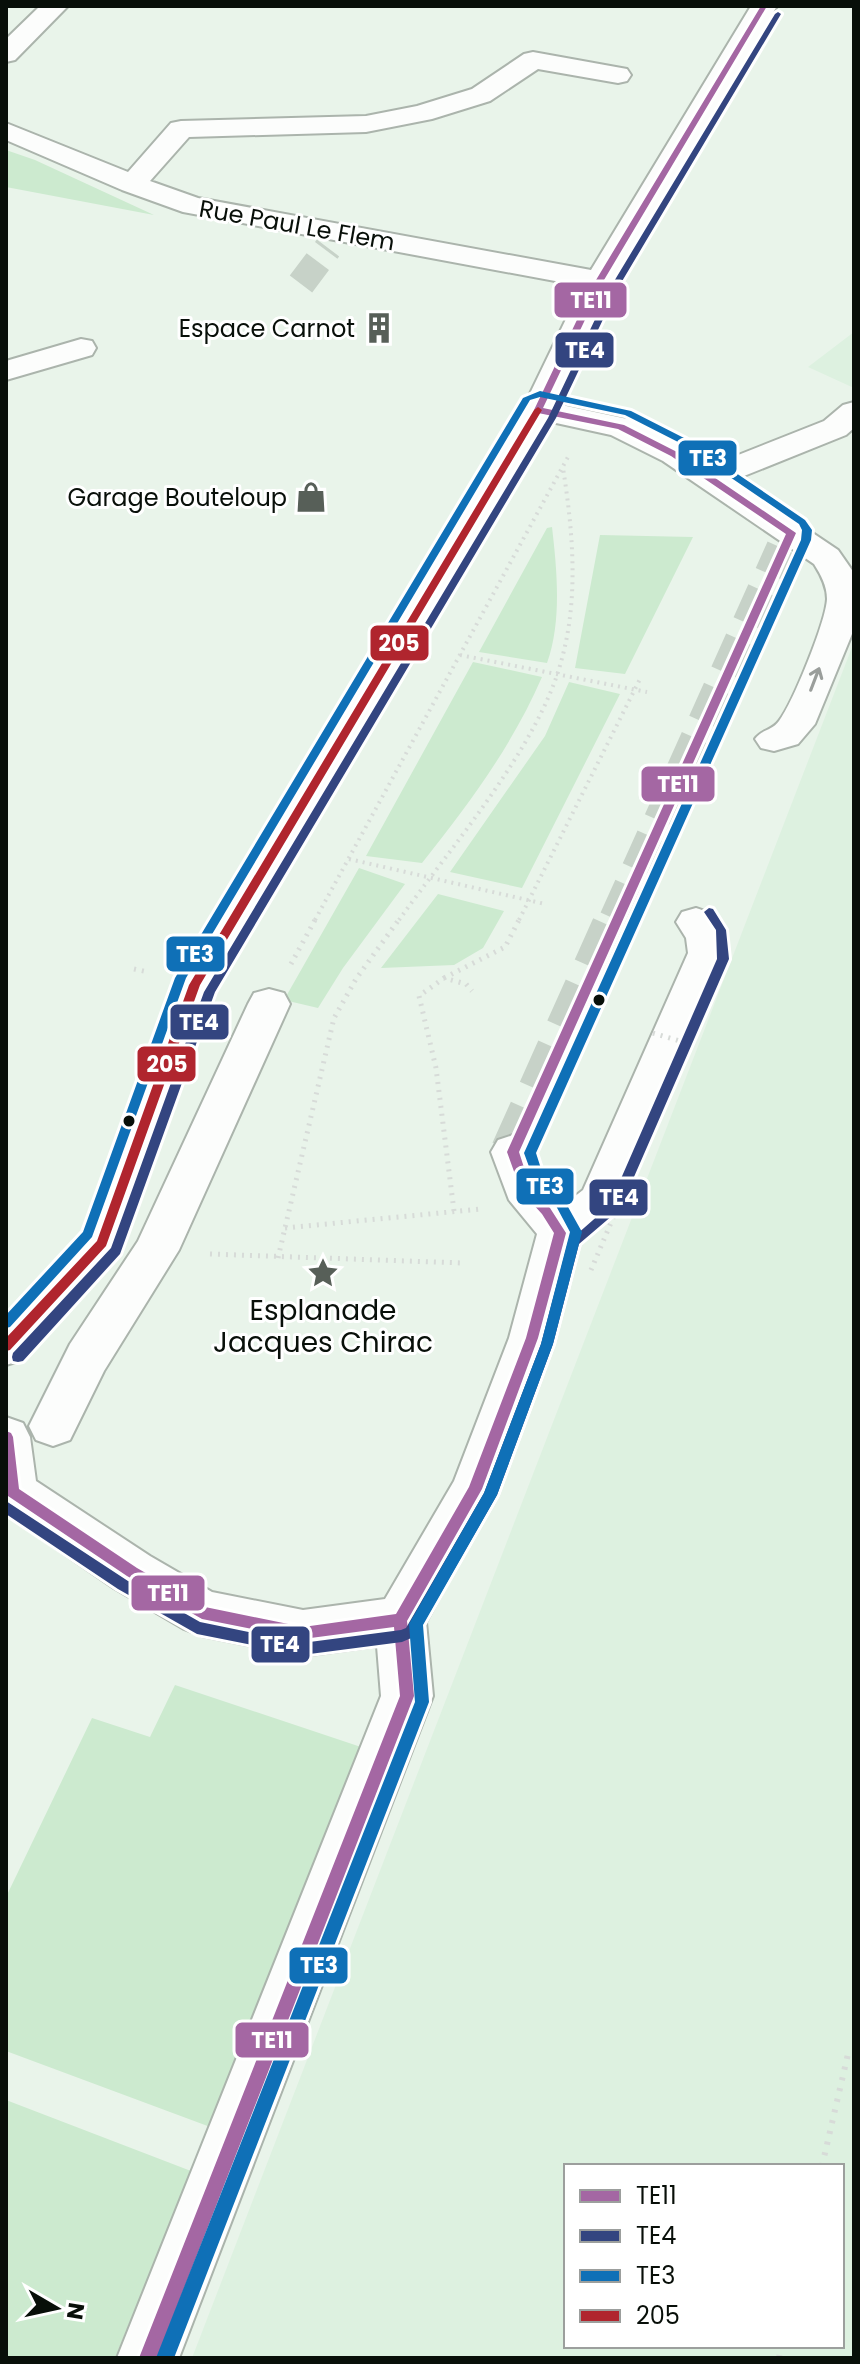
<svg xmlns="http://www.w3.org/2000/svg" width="860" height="2364" viewBox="0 0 860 2364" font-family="Poppins,sans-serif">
  <rect width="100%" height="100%" fill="#e9f4ea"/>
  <path fill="#ddf1e0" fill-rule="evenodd" d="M854,332v56l-46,-21z
    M854,642v1716h-662zM566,2166h276v180h-276z"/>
  <path fill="#cceacf" d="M6,150l29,10 119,55 -148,-28z
    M552,527c5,43 10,94 -5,136l-68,-11 68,-124z
    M600,535l93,2 -68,137 -50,-6z
    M473,662l69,15c-30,69 -73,127 -120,186l-56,-7z
    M569,682l51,12 -98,194 -72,-16 95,-136z
    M359,868l46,16 -62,84 -25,40 -34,-8z
    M438,894l66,17 -21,37 -29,17 -73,3z
    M175,1685l189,63 -151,380 -207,-77v-154l86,-179 58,19z
    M6,2100l185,71 -76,187h-109z"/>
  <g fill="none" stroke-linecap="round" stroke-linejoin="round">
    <path stroke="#c7d2c8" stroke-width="28" stroke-dasharray="28 14" stroke-linecap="butt" d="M301,284l27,-36"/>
    <path stroke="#c7d2c8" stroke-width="36" stroke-dasharray="36 18" stroke-linecap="butt" d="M617,920l167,-371"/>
    <path stroke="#c7d2c8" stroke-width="45" stroke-dasharray="45 22" stroke-linecap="butt" d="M513,1152l105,-234"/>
    <defs>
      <path id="minor" d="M40,6h28l-53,54 -9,2v-23z
        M751,6h26l-162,274 -58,124 75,16 53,27 28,18 111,-44 19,-16 11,-3v26l-8,7 -112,45 104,70 16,23v56l-39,95 -17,20 -24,7 -13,-3 -6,-9c7,-10 17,-8 24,-18 14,-18 47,-100 48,-122 0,-13 -6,-24 -13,-35l-151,-103 -52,-26 -64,-14 -332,565 -97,270 -96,104 -16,5v-50l77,-81 92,-249 347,-575 60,-124 -399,-74 -61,-22 -116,-50v-17l122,49 43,-49 10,-2 185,-5 51,-10 55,-17 52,-35 9,-2 94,17 4,6 -4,6 -9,2 -80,-14 -48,32 -58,18 -66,13 -177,5 -39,44 48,17 393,72z
        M81,339l11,2 4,7 -4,7 -86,25v-19z
        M696,908c22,6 30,23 32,45l-106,248 -6,12 -36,29 -25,96 -56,151 -73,133 7,74 -254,662h-62l264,-662 -4,-50 -74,10 -101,-20 -18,-7 -70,-41 -108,-74v-97l17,6 7,14 6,44 114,75 62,36 91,18 82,-11 69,-118 55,-143 28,-104 -28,-34 -18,-48 7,-12 15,-5 15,5 16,40 21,24 18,-14 105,-237 -2,-15 -10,-16 6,-10z
        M269,989l15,4 6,11 -111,246 -75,121 -34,69 -17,6 -17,-6 -7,-14 41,-82 68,-103 110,-237 6,-11z"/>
    </defs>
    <use href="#minor" stroke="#abb4ac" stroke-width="4"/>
    <path stroke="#d7dbd8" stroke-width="4" stroke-dasharray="2 5" stroke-linecap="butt" d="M460,655l187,37
      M349,859l196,45
      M315,920l253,-463
      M399,920c52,-73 139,-173 162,-258 18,-63 12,-130 2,-194
      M519,920l121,-241"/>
    <path stroke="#d7dbd8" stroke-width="5" stroke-dasharray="2 6" stroke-linecap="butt" d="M291,964l25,-46
      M134,969l14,3
      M444,978l61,-31 15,-29
      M454,1211l-18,-143 -17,-72 25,-18 22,6 6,7
      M285,1228l196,-19
      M210,1254l253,9
      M278,1258l56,-240 22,-39 44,-61"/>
    <path stroke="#d7dbd8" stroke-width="6" stroke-dasharray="3 8" stroke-linecap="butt" d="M822,2166l26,-112
      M779,2358l2,-12"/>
    <use href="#minor" fill="#fcfdfc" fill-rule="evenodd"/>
    <path stroke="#d7dbd8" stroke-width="5" stroke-dasharray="2 6" stroke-linecap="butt" d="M591,1270l96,-227 -38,-11"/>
    <defs>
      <path id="bus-1" d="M761,6h6l-163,274 -61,128 81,17 53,27 119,81 -277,619 11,34 20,22 16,25 -28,105 -56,151 -75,132 7,75 -257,662h-18l261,-662 -6,-69 -91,12 -101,-20 -75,-43 -119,-80 -2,-7v-58l5,2 2,4 6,52 118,79 68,39 98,20 93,-13 73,-127 57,-149 28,-105 -12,-19 -21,-23 -14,-39 279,-618 -115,-78 -53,-27 -80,-16 -4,-3 62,-130z"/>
      <path id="bus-2" d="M778,12l3,2 -163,274 -62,130 -341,574 -95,262 -97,107 -5,1 -5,-1 -1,-4 1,-4 98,-105 93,-256 344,-574 62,-130 165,-274z
        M709,908l4,1 13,21 3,29 -109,250 -41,35 -26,100 -56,151 -81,141 -14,6 -100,13 -105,-21 -79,-45 -112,-75v-13l122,80 72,41 102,21 99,-13 5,-2 78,-135 57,-149 27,-102 41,-36 108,-247 -1,-29 -12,-18z"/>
      <path id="bus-3" d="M540,391l91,20 55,28 119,81 7,10 -1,10 -275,613 8,25 19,20 19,34 -29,112 -56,151 -74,130 6,77 -255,656h-18l259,-656 -6,-78 75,-131 57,-149 29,-112 -15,-28 -20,-21 -11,-30 277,-613 1,-10 -3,-6 -119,-81 -55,-28 -85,-18 -10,3 -344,578 -94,259 -82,90 -4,1v-13l77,-83 92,-254 348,-580z"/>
      <path id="bus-4" d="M538,407l4,3 -342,575 -94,261 -96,104 -4,1v-13l91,-97 92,-256 345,-575z"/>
    </defs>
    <use href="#bus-1" stroke="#fff" stroke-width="6"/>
    <use href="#bus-2" stroke="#fff" stroke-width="6"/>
    <use href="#bus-3" stroke="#fff" stroke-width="6"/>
    <use href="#bus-4" stroke="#fff" stroke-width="6"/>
    <use href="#bus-1" fill="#a467a3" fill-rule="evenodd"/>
    <use href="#bus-2" fill="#334580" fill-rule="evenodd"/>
    <use href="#bus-3" fill="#0f70b7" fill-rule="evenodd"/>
    <use href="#bus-4" fill="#b0252e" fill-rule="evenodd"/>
  </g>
  <defs><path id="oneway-shaft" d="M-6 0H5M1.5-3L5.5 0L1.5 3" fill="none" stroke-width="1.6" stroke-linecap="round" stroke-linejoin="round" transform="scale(2)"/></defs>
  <use stroke="#9a9e9b" href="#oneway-shaft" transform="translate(815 679) rotate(-69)"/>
  <defs>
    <symbol id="building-bare" viewBox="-9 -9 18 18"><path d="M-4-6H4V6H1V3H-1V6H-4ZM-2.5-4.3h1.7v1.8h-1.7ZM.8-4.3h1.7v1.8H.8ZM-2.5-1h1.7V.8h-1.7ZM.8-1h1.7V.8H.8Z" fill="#575f58" stroke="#fff" stroke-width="2.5" paint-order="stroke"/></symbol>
    <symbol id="shop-bare" viewBox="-9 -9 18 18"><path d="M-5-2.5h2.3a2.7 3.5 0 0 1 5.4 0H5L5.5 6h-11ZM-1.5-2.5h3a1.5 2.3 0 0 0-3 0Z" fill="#575f58" stroke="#fff" stroke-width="2.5" paint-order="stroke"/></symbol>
    <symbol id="sight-bare" viewBox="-9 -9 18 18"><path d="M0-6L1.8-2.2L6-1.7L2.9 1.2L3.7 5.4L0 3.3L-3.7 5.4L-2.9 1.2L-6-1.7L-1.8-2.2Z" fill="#575f58" stroke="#fff" stroke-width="2.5" paint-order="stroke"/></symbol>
  </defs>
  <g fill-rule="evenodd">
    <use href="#building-bare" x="357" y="306" width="44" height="44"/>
    <use href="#shop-bare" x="289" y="475" width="44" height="44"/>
    <use href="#sight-bare" x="301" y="1251" width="44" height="44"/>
  </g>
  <g fill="#080f09" stroke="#fff" stroke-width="3">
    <circle cx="599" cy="1000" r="7"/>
    <circle cx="129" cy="1121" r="7"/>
  </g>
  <g text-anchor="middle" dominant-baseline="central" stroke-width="6" stroke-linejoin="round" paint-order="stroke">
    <g font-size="24" fill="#080f09" stroke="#fff">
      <text transform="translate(297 225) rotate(10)">Rue Paul Le Flem</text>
    </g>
    <g font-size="24" fill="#080f09" stroke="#fff" text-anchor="end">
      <text x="355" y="328">Espace Carnot</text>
      <text x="287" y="497">Garage Bouteloup</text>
    </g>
    <g font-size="28" fill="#080f09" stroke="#fff">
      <text x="323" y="1310">Esplanade<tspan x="323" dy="32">Jacques Chirac</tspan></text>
    </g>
  </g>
  <g stroke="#fff" stroke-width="3">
    <rect x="553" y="281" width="75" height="38" rx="8" fill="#a467a3"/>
    <rect x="554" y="331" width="61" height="38" rx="8" fill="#334580"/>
    <rect x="677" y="439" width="61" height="38" rx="8" fill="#0f70b7"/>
    <rect x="369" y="624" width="61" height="38" rx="8" fill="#b0252e"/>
    <rect x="640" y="765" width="76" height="38" rx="8" fill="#a467a3"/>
    <rect x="165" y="935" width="61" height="38" rx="8" fill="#0f70b7"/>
    <rect x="169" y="1003" width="61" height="38" rx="8" fill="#334580"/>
    <rect x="136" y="1045" width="61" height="38" rx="8" fill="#b0252e"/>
    <rect x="515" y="1167" width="60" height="39" rx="8" fill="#0f70b7"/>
    <rect x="588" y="1178" width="61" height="39" rx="8" fill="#334580"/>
    <rect x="130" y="1574" width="76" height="38" rx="8" fill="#a467a3"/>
    <rect x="250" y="1625" width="61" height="39" rx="8" fill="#334580"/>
    <rect x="288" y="1946" width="61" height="39" rx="8" fill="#0f70b7"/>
    <rect x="234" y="2021" width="76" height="38" rx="8" fill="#a467a3"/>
  </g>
  <g font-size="22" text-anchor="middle" font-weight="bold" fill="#fff">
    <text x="591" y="308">TE11</text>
    <text x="585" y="358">TE4</text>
    <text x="708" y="466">TE3</text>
    <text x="399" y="651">205</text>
    <text x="678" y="792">TE11</text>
    <text x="195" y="962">TE3</text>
    <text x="199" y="1030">TE4</text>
    <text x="167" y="1072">205</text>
    <text x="545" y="1194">TE3</text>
    <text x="619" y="1205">TE4</text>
    <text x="168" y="1601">TE11</text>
    <text x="280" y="1652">TE4</text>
    <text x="319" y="1973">TE3</text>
    <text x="272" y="2048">TE11</text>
  </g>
  <rect width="860" height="2364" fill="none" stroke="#080f09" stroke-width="16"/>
  <rect x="564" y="2164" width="280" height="184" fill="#ffffff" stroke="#9c9f9d" stroke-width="2"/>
  <rect x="580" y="2190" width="40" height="12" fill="#a467a3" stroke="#9c9f9d" stroke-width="2"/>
  <text x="636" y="2204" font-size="24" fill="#080f09">TE11</text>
  <rect x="580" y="2230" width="40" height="12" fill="#334580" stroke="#9c9f9d" stroke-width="2"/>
  <text x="636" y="2244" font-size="24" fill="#080f09">TE4</text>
  <rect x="580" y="2270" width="40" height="12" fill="#0f70b7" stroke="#9c9f9d" stroke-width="2"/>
  <text x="636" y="2284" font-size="24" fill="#080f09">TE3</text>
  <rect x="580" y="2310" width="40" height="12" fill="#b0252e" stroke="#9c9f9d" stroke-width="2"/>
  <text x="636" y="2324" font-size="24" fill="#080f09">205</text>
  <g transform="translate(56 2308) rotate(99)" stroke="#ffffff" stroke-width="6" paint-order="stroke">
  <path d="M0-6L14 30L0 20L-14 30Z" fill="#080f09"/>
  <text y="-12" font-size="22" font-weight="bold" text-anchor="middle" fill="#080f09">N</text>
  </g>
</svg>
